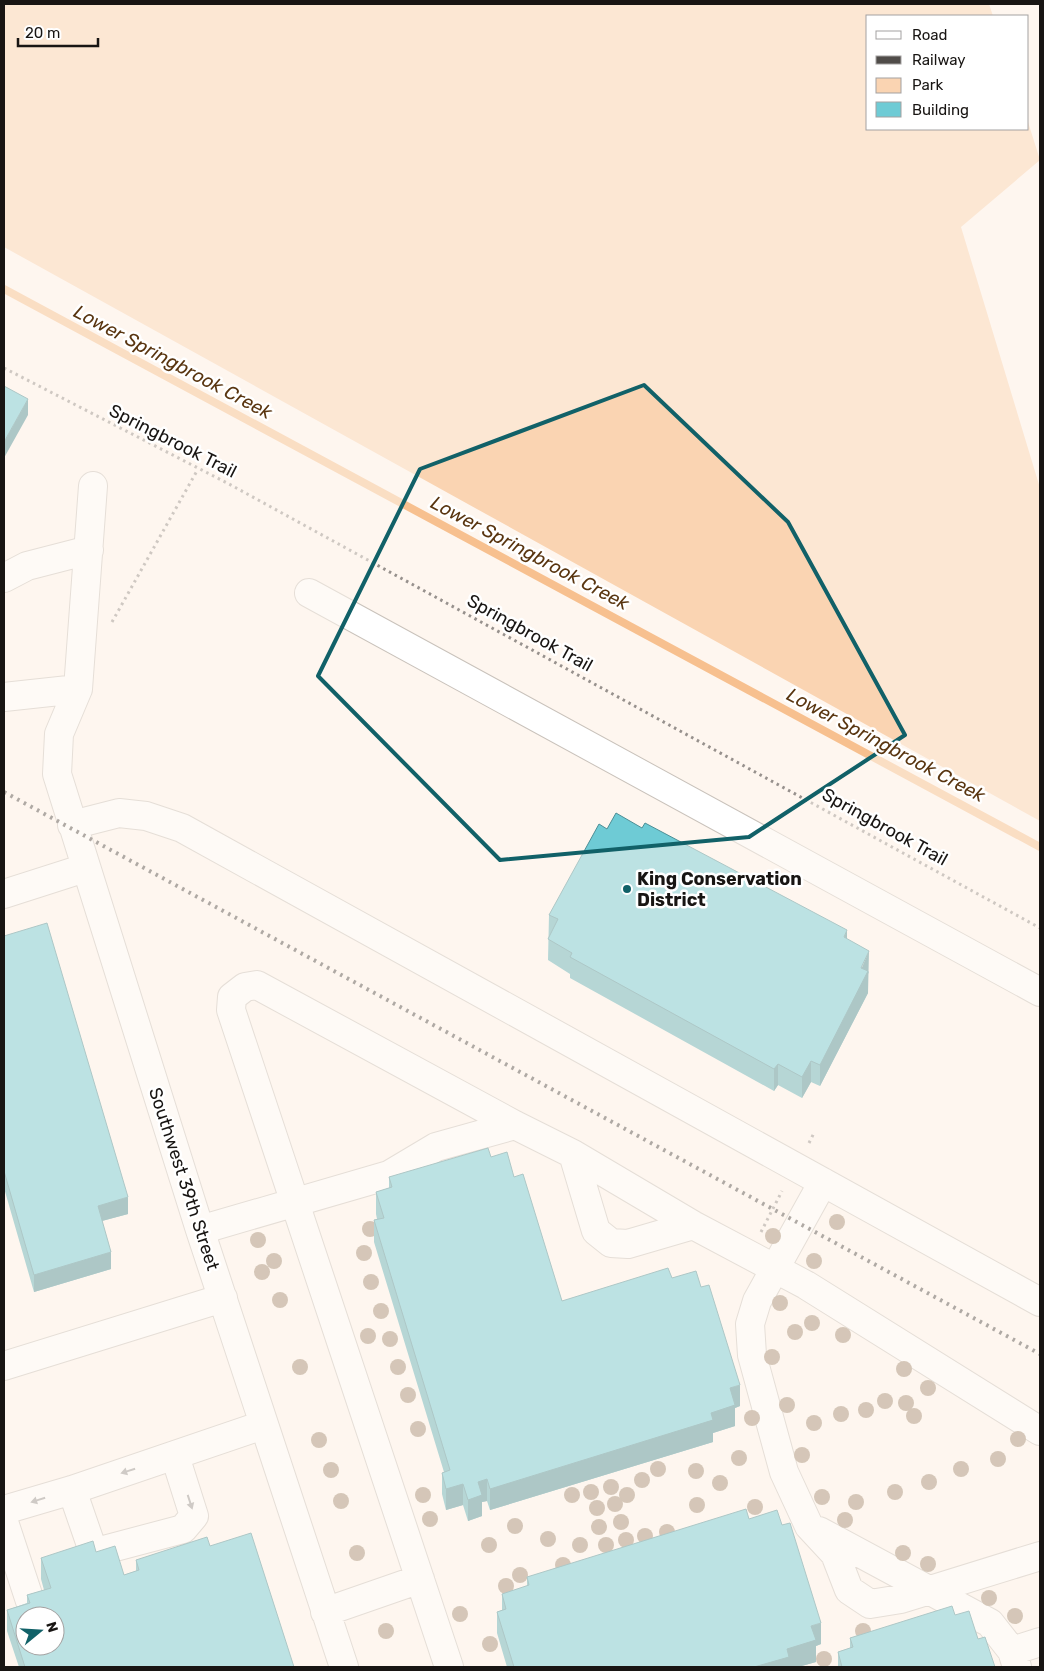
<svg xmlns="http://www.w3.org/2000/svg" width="1044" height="1671" viewBox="0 0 1044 1671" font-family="Rubik,sans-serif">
  <rect width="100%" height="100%" fill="#fef6ef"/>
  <path fill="#fad4b2" d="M4,4h985l4,12h-125v113h160v-7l12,38 -79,67 79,261v333l-1036,-574z"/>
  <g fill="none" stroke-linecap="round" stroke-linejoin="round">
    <path stroke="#f7c08f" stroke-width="8" d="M4,289l1036,558"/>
    <defs>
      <path id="minor" d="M93,486l-15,203 -19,45 -2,40 143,456 144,437
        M4,578l23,-12 62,-16
        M309,593l731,399
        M4,697l74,-8
        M72,825l47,-12 27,3 36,12 858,474
        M4,894l81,-26
        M573,1154l23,77 15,12 17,1 65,-19
        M823,1182l-66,119 -7,23 2,31 32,117 25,54 26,28 14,36 21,14 31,-5 139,-43
        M200,1230l189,-55 47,-28 79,-22
        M4,1366l219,-68
        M72,1490l20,58 8,3 83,-22 11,-13 -19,-60
        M4,1510l68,-20 191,-65
        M4,1522l27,82
        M819,1531l171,92 22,28
        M325,1612l95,-33
        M449,1667l-218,-657 1,-13 13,-10 12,-2 258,140 58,29 120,71 113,60 234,146
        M1017,1667l-5,-16 28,-9"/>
    </defs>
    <use href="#minor" stroke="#c9c2bb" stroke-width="30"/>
    <path stroke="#97918d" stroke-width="3" stroke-dasharray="2.5 4" stroke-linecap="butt" d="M4,368l225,116 811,444
      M112,622l86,-153
      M809,1143l5,-10
      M761,1232l21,-41"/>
    <use href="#minor" stroke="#fff" stroke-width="28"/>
    <path stroke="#504c49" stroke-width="4" stroke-dasharray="2.5 5" stroke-linecap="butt" d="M4,792l1036,562"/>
  </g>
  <g fill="#a48d75">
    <circle cx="837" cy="1222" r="8"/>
    <circle cx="370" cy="1229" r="8"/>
    <circle cx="773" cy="1236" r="8"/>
    <circle cx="258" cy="1240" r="8"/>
    <circle cx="364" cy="1253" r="8"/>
    <circle cx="274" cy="1261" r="8"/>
    <circle cx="814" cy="1261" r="8"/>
    <circle cx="262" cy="1272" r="8"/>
    <circle cx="371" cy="1282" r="8"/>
    <circle cx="280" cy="1300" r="8"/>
    <circle cx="780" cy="1303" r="8"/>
    <circle cx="381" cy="1311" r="8"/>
    <circle cx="812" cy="1323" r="8"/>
    <circle cx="795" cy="1332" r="8"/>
    <circle cx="843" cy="1335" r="8"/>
    <circle cx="368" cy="1336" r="8"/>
    <circle cx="390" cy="1339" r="8"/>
    <circle cx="772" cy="1357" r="8"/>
    <circle cx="300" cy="1367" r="8"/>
    <circle cx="398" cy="1367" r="8"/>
    <circle cx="904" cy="1369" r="8"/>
    <circle cx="928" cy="1388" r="8"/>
    <circle cx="408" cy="1395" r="8"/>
    <circle cx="885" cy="1401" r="8"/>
    <circle cx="906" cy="1403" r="8"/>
    <circle cx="787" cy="1405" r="8"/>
    <circle cx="866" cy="1410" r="8"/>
    <circle cx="841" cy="1414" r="8"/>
    <circle cx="914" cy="1416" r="8"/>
    <circle cx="752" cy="1418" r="8"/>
    <circle cx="814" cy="1423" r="8"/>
    <circle cx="418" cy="1429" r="8"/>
    <circle cx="1018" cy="1439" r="8"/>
    <circle cx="319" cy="1440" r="8"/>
    <circle cx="802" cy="1455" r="8"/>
    <circle cx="739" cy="1458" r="8"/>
    <circle cx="998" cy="1459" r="8"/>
    <circle cx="658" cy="1469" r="8"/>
    <circle cx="961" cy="1469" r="8"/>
    <circle cx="331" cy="1470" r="8"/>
    <circle cx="696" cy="1471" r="8"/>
    <circle cx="642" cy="1480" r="8"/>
    <circle cx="929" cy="1482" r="8"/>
    <circle cx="720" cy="1483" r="8"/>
    <circle cx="611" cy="1487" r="8"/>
    <circle cx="591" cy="1492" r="8"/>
    <circle cx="895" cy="1492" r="8"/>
    <circle cx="423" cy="1495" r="8"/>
    <circle cx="572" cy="1495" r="8"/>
    <circle cx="627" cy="1495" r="8"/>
    <circle cx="822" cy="1497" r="8"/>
    <circle cx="341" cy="1501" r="8"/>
    <circle cx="856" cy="1502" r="8"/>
    <circle cx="615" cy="1504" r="8"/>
    <circle cx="697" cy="1505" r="8"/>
    <circle cx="755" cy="1507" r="8"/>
    <circle cx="597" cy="1508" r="8"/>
    <circle cx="430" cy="1519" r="8"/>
    <circle cx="845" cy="1520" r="8"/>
    <circle cx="621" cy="1522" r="8"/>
    <circle cx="515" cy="1526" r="8"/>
    <circle cx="599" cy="1527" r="8"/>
    <circle cx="667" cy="1532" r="8"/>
    <circle cx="645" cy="1536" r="8"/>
    <circle cx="548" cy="1539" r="8"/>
    <circle cx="626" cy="1540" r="8"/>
    <circle cx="489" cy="1545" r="8"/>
    <circle cx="580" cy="1545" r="8"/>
    <circle cx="606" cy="1545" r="8"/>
    <circle cx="357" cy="1553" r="8"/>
    <circle cx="903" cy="1553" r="8"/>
    <circle cx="928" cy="1564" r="8"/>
    <circle cx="563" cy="1565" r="8"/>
    <circle cx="520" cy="1575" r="8"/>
    <circle cx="506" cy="1586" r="8"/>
    <circle cx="989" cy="1598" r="8"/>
    <circle cx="460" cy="1614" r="8"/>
    <circle cx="1015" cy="1616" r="8"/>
    <circle cx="386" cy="1631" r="8"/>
    <circle cx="863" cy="1631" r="8"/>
    <circle cx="490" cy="1644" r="8"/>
    <circle cx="824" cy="1659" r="8"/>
  </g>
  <path fill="#5fafb7" d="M642,828l227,144 -1,2v19l-48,93 -9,-4 -9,16 -24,-13 -4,6 -204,-113v-4l-22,-14 1,-45 58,-86z
    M4,936l124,278 -26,7 9,48 -77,23 -30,-104z
    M491,1157l23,20 48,124 110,-23 29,9 39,119 -5,2v18l-22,7v9l-223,68 -3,-9 -5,1v14l-14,5 -5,-16 -17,5 -4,-16v-21l2,-1 -70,-230v-22l3,-1 -1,-5v-22l13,-4v-11z
    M749,1519l72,125 -5,2v16l-18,5h-291l-10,-34v-21l5,-2v-16l25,-8v-9z
    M210,1546l84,121h-275l-12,-36v-21l20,-7v-8l17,-5 -3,-11v-21l55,-6 28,23 12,-4v-11z
    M955,1615l23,24 17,28h-157v-15l12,-4v-10z"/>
  <path fill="#4d8e95" d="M28,399v16l-24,43v-16z
    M847,930v21l-3,-14z
    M869,951l-1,42 -48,93v-21z
    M811,1061v21l-9,16v-21z
    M778,1064v21l-4,6v-22z
    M128,1197v17l-30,8v-16z
    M111,1252v17l-77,23v-17z
    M740,1385v21l-5,2v18l-22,7v9l-223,68v-21l221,-76 19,-25z
    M487,1479v22l-5,1v14l-14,5v-21l10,-18z
    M463,1484v21l-17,5v-21z
    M821,1623v21l-5,2v16l-18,5h-44l33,-18 24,-23z"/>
  <path fill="#6ecbd5" stroke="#4d8e95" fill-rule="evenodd" d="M4,386l24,13 -24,43z
    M616,813l26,15 3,-5 202,107 -3,7 25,14 -8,17 7,3 -48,94 -9,-4 -9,16 -24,-13 -4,5 -204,-112 2,-4 -24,-14 10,-20 -9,-4 50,-91 8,5z
    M47,923l81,274 -30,9 13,46 -77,23 -30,-104v-235z
    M488,1148l3,9 16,-5 7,25 9,-3 39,127 106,-33 4,10 24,-7 5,16 8,-2 31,100 -10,3 5,17 -24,8 2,7 -223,69 -3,-10 -9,3 4,13 -14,5 -5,-16 -17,5 -4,-16 8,-3 -76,-250 10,-2 -8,-26 16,-5 -3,-10z
    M746,1509l3,10 28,-9 5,15 8,-2 31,100 -10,3 5,14 -29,9 2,8 -35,10h-240l-17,-55 9,-3 -4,-15 27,-9 -2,-8z
    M251,1533l43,134h-269l-18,-57 23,-7 -3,-8 24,-7 -10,-30 52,-17 3,11 19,-6 9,29 15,-5 -3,-10 71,-23 3,9zM25,1616h30v30h-30z
    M952,1606l3,9 14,-4 9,28 7,-2 10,30h-153l-4,-15 15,-5 -3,-9z"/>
  <defs><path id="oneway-solid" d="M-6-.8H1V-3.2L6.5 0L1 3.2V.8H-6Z" transform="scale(1.25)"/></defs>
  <g fill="#979695">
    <use href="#oneway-solid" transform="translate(128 1471) rotate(162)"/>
    <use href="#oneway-solid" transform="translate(38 1500) rotate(163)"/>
    <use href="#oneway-solid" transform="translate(190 1502) rotate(72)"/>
  </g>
  <path d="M0 0H1044V1671H0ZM644,385l144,137 117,213 -156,102 -249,23 -182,-184 102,-207z" fill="#fef6ef" fill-opacity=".55" fill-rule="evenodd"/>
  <path fill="none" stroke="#116168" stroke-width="4" stroke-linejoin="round" d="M644,385l144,137 117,213 -156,102 -249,23 -182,-184 102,-207z"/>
  <circle fill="#116168" stroke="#fff" stroke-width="2" cx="627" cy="889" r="5"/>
  <g text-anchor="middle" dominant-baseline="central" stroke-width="5" stroke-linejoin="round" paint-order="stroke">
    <g font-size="18" fill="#181513" stroke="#fff">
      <text transform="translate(173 441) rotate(27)">Springbrook Trail</text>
      <text transform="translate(530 633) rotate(29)">Springbrook Trail</text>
      <text transform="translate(885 827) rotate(29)">Springbrook Trail</text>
      <text transform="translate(184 1179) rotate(72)">Southwest 39th Street</text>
    </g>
    <g font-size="18" font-weight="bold" fill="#181513" stroke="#fff" text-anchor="start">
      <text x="637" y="879">King Conservation<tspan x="637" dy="21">District</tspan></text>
    </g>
    <g font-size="19" font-style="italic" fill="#593510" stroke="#fff">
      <text transform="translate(173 362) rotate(28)">Lower Springbrook Creek</text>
      <text transform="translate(530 553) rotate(28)">Lower Springbrook Creek</text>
      <text transform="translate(886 745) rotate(28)">Lower Springbrook Creek</text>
    </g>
  </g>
  <rect width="1044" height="1671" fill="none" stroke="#181513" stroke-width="10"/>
  <rect x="866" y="15" width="162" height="115" fill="#ffffff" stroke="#a3a1a1"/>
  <rect x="876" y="31" width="25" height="8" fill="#ffffff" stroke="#a3a1a1"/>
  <text x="912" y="40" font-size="15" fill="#181513">Road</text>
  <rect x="876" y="56" width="25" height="8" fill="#504c49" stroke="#a3a1a1"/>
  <text x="912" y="65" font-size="15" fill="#181513">Railway</text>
  <rect x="876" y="78" width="25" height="15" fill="#fad4b2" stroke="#a3a1a1"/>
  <text x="912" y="90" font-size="15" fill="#181513">Park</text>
  <rect x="876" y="102" width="25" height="15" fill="#6ecbd5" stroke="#a3a1a1"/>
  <text x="912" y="115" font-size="15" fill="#181513">Building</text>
  <g transform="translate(40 1631) rotate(72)"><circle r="24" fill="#ffffff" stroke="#a3a1a1"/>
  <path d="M0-4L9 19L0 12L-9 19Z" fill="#116168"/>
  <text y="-8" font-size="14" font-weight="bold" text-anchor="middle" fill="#181513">N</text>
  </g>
  <path d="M18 38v8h80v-8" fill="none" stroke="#181513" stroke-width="2.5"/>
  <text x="25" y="38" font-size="15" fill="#181513" stroke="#ffffff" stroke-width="4" paint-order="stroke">20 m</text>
</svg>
